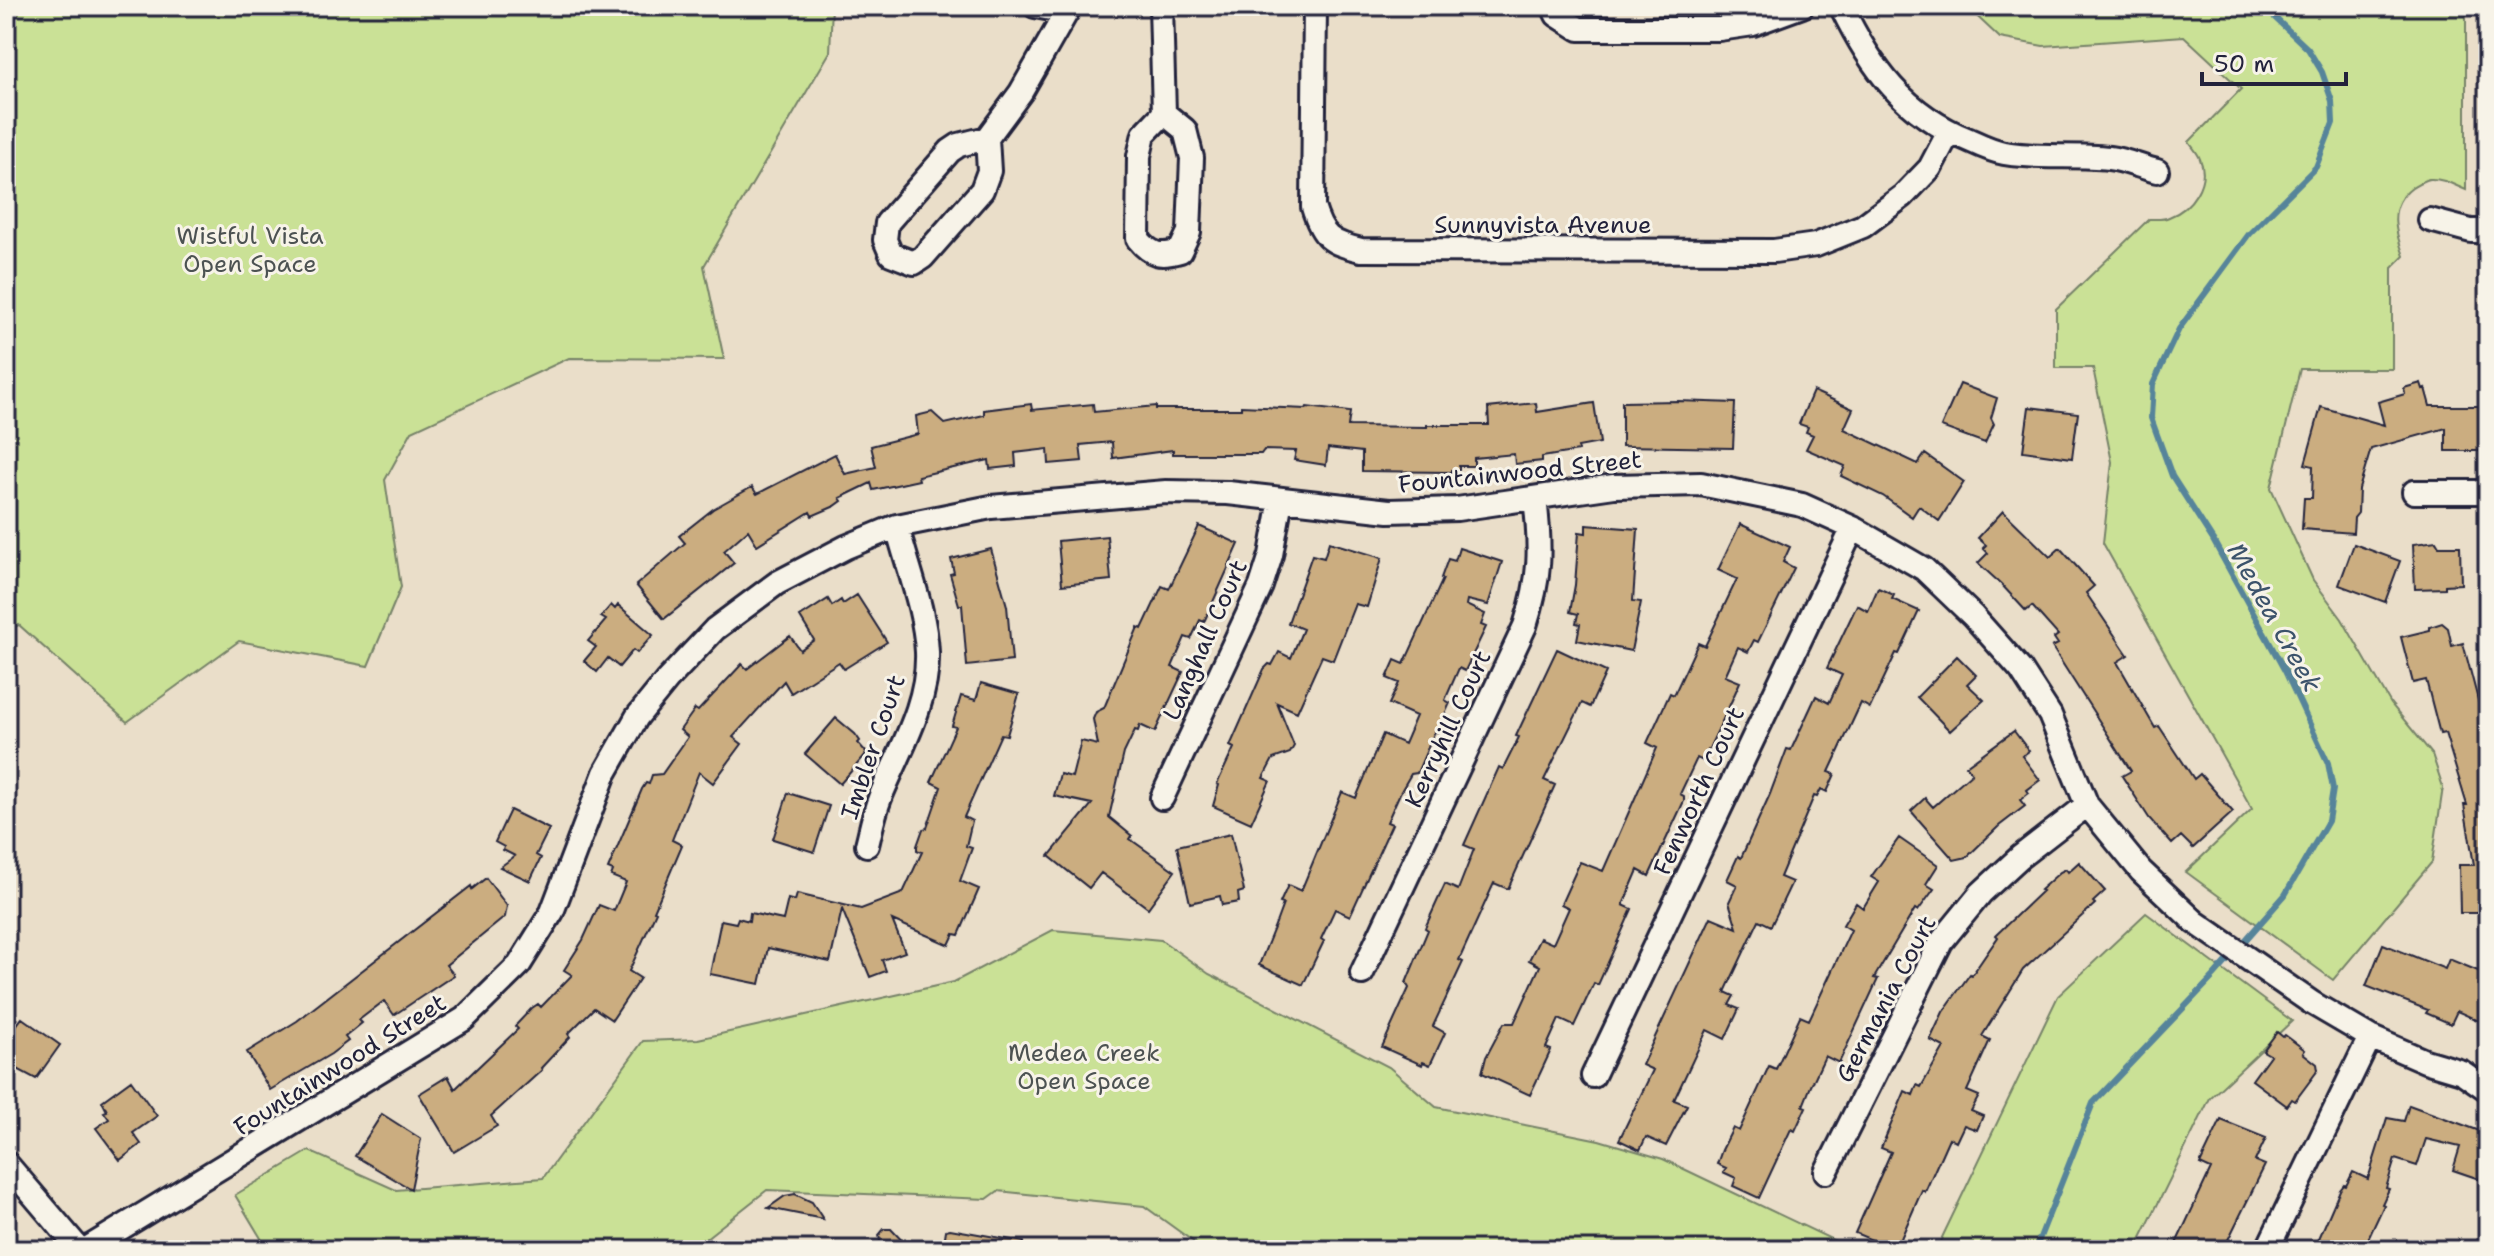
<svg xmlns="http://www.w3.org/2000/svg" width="2494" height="1256" viewBox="0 0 2494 1256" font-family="'Shantell Sans',sans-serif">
  <rect width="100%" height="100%" fill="#eadec9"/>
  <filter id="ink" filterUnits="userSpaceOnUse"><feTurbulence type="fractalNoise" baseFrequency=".0125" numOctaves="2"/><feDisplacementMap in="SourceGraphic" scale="16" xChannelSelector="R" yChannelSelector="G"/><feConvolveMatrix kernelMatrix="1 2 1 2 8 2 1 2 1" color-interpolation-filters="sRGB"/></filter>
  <g filter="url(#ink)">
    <path fill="#cae196" stroke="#768268" stroke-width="2" d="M6,6h826l-2,46 -126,214 20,93 -155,-1 -157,73 -27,49 16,107 -33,79 -129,-25 -112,81 -108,-97 -13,5z
      M1966,6h500v184c-12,-5 -24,-12 -37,-11 -6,1 -12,5 -17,8 -25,19 -17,44 -8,69l-12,12v101h-92l-29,119 42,92 29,39 49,85 41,50 11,33 -11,75 -99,118 -147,-108 66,-63 -149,-266 9,-81 -19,-94h-37v-59l93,-90c6,0 14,1 20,-2 22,-8 41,-35 31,-58 -2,-6 -8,-12 -11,-17l52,-53 -57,-53 -141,10 -43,-8z
      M2146,913l146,108 -82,77 -75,152h-199l122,-254z
      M1053,930l108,10 48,34 180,93 47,40 163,33 64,19 191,91h-649l-61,-44 -146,-15 -11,8 -220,-9 -76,60h-423l-33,-55 74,-44 87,39 147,-12 100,-137 55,-2 256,-57z"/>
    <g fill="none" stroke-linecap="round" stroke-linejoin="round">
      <path stroke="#57849a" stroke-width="6" d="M2035,1250l58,-147 121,-127 71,-81 43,-74 5,-32 -5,-26 -43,-92 -72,-131 -41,-64 -21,-58 2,-34 26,-55 70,-95 67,-67 17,-44 -1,-22 -10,-29 -14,-23 -36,-34 -18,-9"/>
    </g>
    <path fill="#cbad80" stroke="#22223b" stroke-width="2" d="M2421,383l2,6 2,-1 5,18h56l2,45h-42v-23l-75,21 -12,40 -1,24 -4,5 -1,15 -51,-4 2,-31h8l1,-32 -8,-2 16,-57 63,18 -6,-23 27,-8 -1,-6z
      M1960,384l37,14 -6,20 3,6 -9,19 -44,-16z
      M1813,391l40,18 -9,20 74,35 7,-10 39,28 -25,39 -20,-15 -7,11 -29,-21 -42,-20 4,-10 -39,-17 7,-14 -7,-3 2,-5 -9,-3z
      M1678,401l57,2 -2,45 -111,-2v-44z
      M1536,403l1,9 57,-9 6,40 -22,4 1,4 -37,6v4l-27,3 -1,-10 -40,4v8h-15v4h-8v2l-89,-1v-19l-34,-4 -2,17 -32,-5 2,-9 -32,-1 -3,4h-88v-4l-60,8 -1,-16 -32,3 2,16 -33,3 -1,-15 -33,4 1,13 -26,3 -1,-9 -71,16 1,4 -46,10 -2,-7 -31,15 2,3 -7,5 -23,10 -2,-4 -53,33 -9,-15 -24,21 10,12 -70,56 -28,-34 49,-42 -6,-7 34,-27 39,-22 5,7 78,-40 10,20 31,-7 -5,-21 47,-12 -2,-18 16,-4 13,12 39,-9v-5l47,-6 1,6 61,-6 1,8 62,-6v3h85v-3l65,3 1,-2 43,5 -2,14 79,1v-2h62l-1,-17z
      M2029,407l49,6 -6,45 -49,-7z
      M2003,511l47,46 10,-9 34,38 -8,7 42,62 -11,7 38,66 4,-2 35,53 6,-5 33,38 -40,36 -12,-12 -9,8 -23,-26 -27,-42 9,-5 -79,-124 6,-3 -4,-6 4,-3 -26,-29 -6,5 -25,-27 -23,-21 10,-10 -5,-5 3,-3 -8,-7z
      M1740,524l50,23 -7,15 11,6 -36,74 -4,-2 -6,12 -10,-5 -13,29 15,6 -13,29 -24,50 -6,-3 -17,36 4,2v5l-35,75 -11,-6 -15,35 9,4 -34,76 -4,-2 -20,43 -15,-7 -13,29 5,2 -21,45 -48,-22 4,-16 18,-34h10l26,-57 -11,-6 11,-22 13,6 16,-36 -8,-4 19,-42 23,9 54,-123 -10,-5 23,-50 4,2 24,-52 7,3 32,-67 -19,-9z
      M1586,525l52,4 -5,72 8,1 -10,49 -54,-11 3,-16 -4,-1 2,-9 -8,-2 5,-27 4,-53 7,1z
      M1199,526l40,18 -35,78 -4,-2 -9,19 -6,-2 -13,30 11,5 -28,60 -15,-7 -2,6 -3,-1 -11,23 -15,64 23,19 -2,3 45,32 -27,37 -47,-35 -12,15 -40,-32 43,-52 -38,-8 6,-22 12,3 9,-36 17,4 -5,-26 3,-7 8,-4 34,-81 4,2 20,-43 7,3z
      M1107,536l4,44 -49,5 -4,-44z
      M2436,541l3,5h21l1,38 -16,1v3l-30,1 -2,-45z
      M1329,542l53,16 -15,49 -12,-3 -22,56 -11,-4 -25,56 -20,-9 17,43 -4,7 -17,6 -10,19 7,3 -19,42 -38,-17 6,-21 -2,-1 17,-36 -4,-2 34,-77 5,-5 3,1 7,-13 12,6 12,-29 -15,-6 24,-68 12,3z
      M2354,544l46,17 -15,41 -46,-17z
      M1459,548l43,14 -14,43 -21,-5 -1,5 19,9 -4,11 5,2 -21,44 -6,-3 -14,32 5,3 -13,29 -2,-1 -18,42 -6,1 -11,19 -13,29 5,2 -42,92 -15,-7 -14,30 3,2 -21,44 -44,-20 17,-42 7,-19 -3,-1 8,-18 13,6 41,-99 14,6 27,-64 21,10 12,-28 -27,-12 10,-21 -12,-5 8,-18 9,4 39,-85 -2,-1 7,-19 7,2z
      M991,549l16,57 5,55 -45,5 -5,-61h-3l-9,-31 4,-1 -3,-14z
      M1878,588l16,7 -2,4 27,12 -20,43 -3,-1 -26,55 -9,-5 -32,69 6,2 -8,18 -6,-3 -4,8 -3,-1 -34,81 12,5 -21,44 -12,-6 -34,72 9,4 -5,9 10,4 -14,30 -18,-9 -33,70 13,5 -21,41 -20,-9 -6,13 -21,-10 34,-70 -11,-5 69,-148 26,11 -8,-26 8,-17 -10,-5 11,-24 3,2 29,-64 17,-45 4,1 25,-54 13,7 13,-28 -15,-7 30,-63 11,6z
      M857,595l30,47 -43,27 -5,-7 -48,31 -7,-12 -51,56 9,7 -29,39 -14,-11 -27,68 10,5 -28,66 2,1 -27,59 11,7 -28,42 -18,-12 -26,26 2,3 -29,31 1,2 -51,46 6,10 -43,26 -35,-58 29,-18 7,13 63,-60 -3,-3 17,-18 6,-4 3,3 31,-32 -8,-5 19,-30 16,-35 15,6 12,-29 -15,-6 2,-5 -5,-2 34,-80 4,-6 3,1 3,-9 10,-1 26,-37 -8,-7 15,-21 3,2 44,-47 5,5 43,-33 10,14 14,-10 -14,-23 28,-18 4,7 9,-6 2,4z
      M611,605l4,4 3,-4 35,30 -16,18 -4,-3 -14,17 -11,-9 -11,14 -13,-11 12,-14 -8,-6 18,-21 -5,-3z
      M2442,623l6,5 4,18 11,-3 25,95v175h-28l-1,-48h15l-10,-60h3l-22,-72 -5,1 -14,-54 -13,3 -12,-46 29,-7v-3z
      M1557,649l49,23 -16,35 -8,-4 -38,77 11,5 -47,104 -14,-6 -35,77 4,2 -30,64 12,7 -15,32 -7,-3 -1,3 -40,-18 27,-59 -3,-5 22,-53 -3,-2 20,-44 13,6 16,-41 -10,-4 35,-78 4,2 16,-32 -3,-1z
      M1957,656l19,19 -9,9 17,16 -34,31 -33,-34z
      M981,683l38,11 -12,41 -6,-1 -37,83 8,4 -6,25 6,2 -12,33 19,8 -20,46 -5,-1 -5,11 -57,-25 13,32 -23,8 4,11 -16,6 -28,-68 -12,53 -62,-14 -8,36 -50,-10 11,-54 15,3 2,-5 11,3 1,-8 33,7 5,-21 7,2 2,-7 64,15 42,-16 19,-41 -5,-2v-4l6,-17 4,-1 14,-41 -10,-5 25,-55 -4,-1 9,-30 15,4z
      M836,718l19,16 5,7 -2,2 9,10 -27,31 -35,-30z
      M2014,731l15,20 -7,5 18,24 -13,10 2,3 -9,7 5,6 -26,20 -32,31 -13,3 -43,-49 14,-13 8,9 39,-34 -6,-7z
      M788,793l41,13 -15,46 -41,-13z
      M510,810l39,19 -13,26 5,3 -11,23 -30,-14 15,-11 -12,-6 1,-3 -9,-5z
      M1231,834l13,57 -6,2 1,9 -17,3 -2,-9 -30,7 -13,-57z
      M1899,838l39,27 -12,19 8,5 -16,22 -3,-2 -41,69 4,1 -39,84 -14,-7 -14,30 -8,20 3,1 -11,24 -4,-2 -32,69 -26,-12 3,-8 -13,-6 3,-4 -9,-4 5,-14 11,-22 6,3 30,-65 7,3 24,-53 9,4 42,-90 -8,-5 13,-22 7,5 16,-26 -8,-5z
      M2079,862l26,29 -12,11 2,2 -72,66 -41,66 8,4 -23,51 12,5 -8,15 12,5 -6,14 -13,-5 -8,17 -7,-4 -24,54 -3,-2 -26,60 -41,-17 36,-81 -10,-4 24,-57 8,4 4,-10 4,2 23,-40 -14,-7 13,-28 27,-38 2,1 26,-38 -2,-2 46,-44 -2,-1 20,-18 6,-3 2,3z
      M486,878l21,28 -2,11 -59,48 8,10 -60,40 -10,-14 -25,19 3,3 -17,14 3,4 -17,13 -61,36 -23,-38 50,-31 174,-135 1,3z
      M2383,944l62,25 4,-10 39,16v16l-6,14 3,1 -6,15 -22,-10 -6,13 -25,-11 2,-3 -62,-24z
      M22,1018l38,27 -24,34 -30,-16v-24z
      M2277,1032l6,5 2,-2 20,15 -2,3 14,11 1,6 -23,31 -3,-2 -5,7 -35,-26 18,-25 -7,-4z
      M131,1080l26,36 -24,17 8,11 -21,16 -24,-32 13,-9 -5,-7 3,-1 -5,-10z
      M2409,1105l79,29v48l-35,-12 7,-23 -34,-8 -9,27 -22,-7 -9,29 3,1 -7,15 2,1 -21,45h-49l26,-60 4,-5 2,1 7,-14 15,7 19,-61 17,3z
      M382,1114l39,25 -10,50 -56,-33z
      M2221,1120l45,18 -11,23 10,4 -42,85h-50l38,-81 -11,-5z
      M795,1194l17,8 11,17 -55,-11 17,-12z
      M884,1229h7l20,21h-40l9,-9 -1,-6z
      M950,1229l74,13 -1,8h-80l3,-20z"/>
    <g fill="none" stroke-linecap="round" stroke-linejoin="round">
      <defs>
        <path id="minor" d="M1035,6l32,6
          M1161,6l3,107 -20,21 -5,22 -1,83c13,16 22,18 42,12l9,-19 3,-74 -7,-28 -21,-17
          M1315,6l-2,201c9,30 17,36 48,43l413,1 42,-6 47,-19 40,-30 27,-28 19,-36
          M1553,6l4,9 22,14h140l34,-5 49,-18
          M1841,6c30,62 63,108 128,134 11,5 23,11 35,13 35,6 70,1 105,5 16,2 32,9 48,13
          M987,138l2,33 -7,19 -59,67 -9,6 -23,-9 -6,-14 2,-17 63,-72 9,-6 28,-7 34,-46 49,-86
          M2430,220l41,11h17
          M2414,492h74
          M1162,798l99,-212 10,-31 10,-56
          M867,845c4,-16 7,-32 13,-47 19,-47 49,-94 47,-146 -2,-42 -20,-86 -30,-126
          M1362,973l163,-347c16,-50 16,-77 10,-128
          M1593,1076l260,-548
          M6,1163l74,87
          M1826,1172l115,-230 40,-49 39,-36 67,-52
          M85,1250l379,-231 55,-54 33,-53 53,-139 32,-56 30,-37 48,-51 62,-46 69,-36 51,-21 94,-19 175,-15 62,1 161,18 68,-2 157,-23 87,-2 101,21 51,23 71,41 49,47 48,54 29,45 37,90 54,66 54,51 117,81 58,34 55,24 37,11 26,18
          M2267,1250l103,-213"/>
      </defs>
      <use href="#minor" stroke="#22223b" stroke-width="28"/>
      <use href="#minor" stroke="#f7f3e8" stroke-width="22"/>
    </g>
  </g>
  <g text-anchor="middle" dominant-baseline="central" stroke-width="6" stroke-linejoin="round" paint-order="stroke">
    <g font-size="24" fill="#22223b" stroke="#f7f3e8">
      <text x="1543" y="225">Sunnyvista Avenue</text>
      <text transform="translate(1520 472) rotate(-6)">Fountainwood Street</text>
      <text transform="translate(1205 640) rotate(-66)">Langhall Court</text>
      <text transform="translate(1448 729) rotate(-65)">Kerryhill Court</text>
      <text transform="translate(873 747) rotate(-71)">Imbler Court</text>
      <text transform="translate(1699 791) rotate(-65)">Fenworth Court</text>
      <text transform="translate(1886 999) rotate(-62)">Germania Court</text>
      <text transform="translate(340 1065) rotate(-32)">Fountainwood Street</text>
    </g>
    <g font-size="24" fill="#4c5252" stroke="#f7f3e8">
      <text x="250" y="236">Wistful Vista<tspan x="250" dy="28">Open Space</tspan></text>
      <text x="1084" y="1053">Medea Creek<tspan x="1084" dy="28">Open Space</tspan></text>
    </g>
    <g font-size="26" font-style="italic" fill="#3c536b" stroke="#f7f3e8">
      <text transform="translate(2275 617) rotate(61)">Medea Creek</text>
    </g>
  </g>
  <rect width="2494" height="1256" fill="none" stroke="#f7f3e8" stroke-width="32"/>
  <rect x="16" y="16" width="2462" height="1224" fill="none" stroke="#22223b" stroke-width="3" filter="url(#ink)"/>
  <path d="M2202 72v12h144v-12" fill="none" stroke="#22223b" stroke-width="4"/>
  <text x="2214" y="72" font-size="24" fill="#22223b" stroke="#f7f3e8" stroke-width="6" paint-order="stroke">50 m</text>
</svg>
